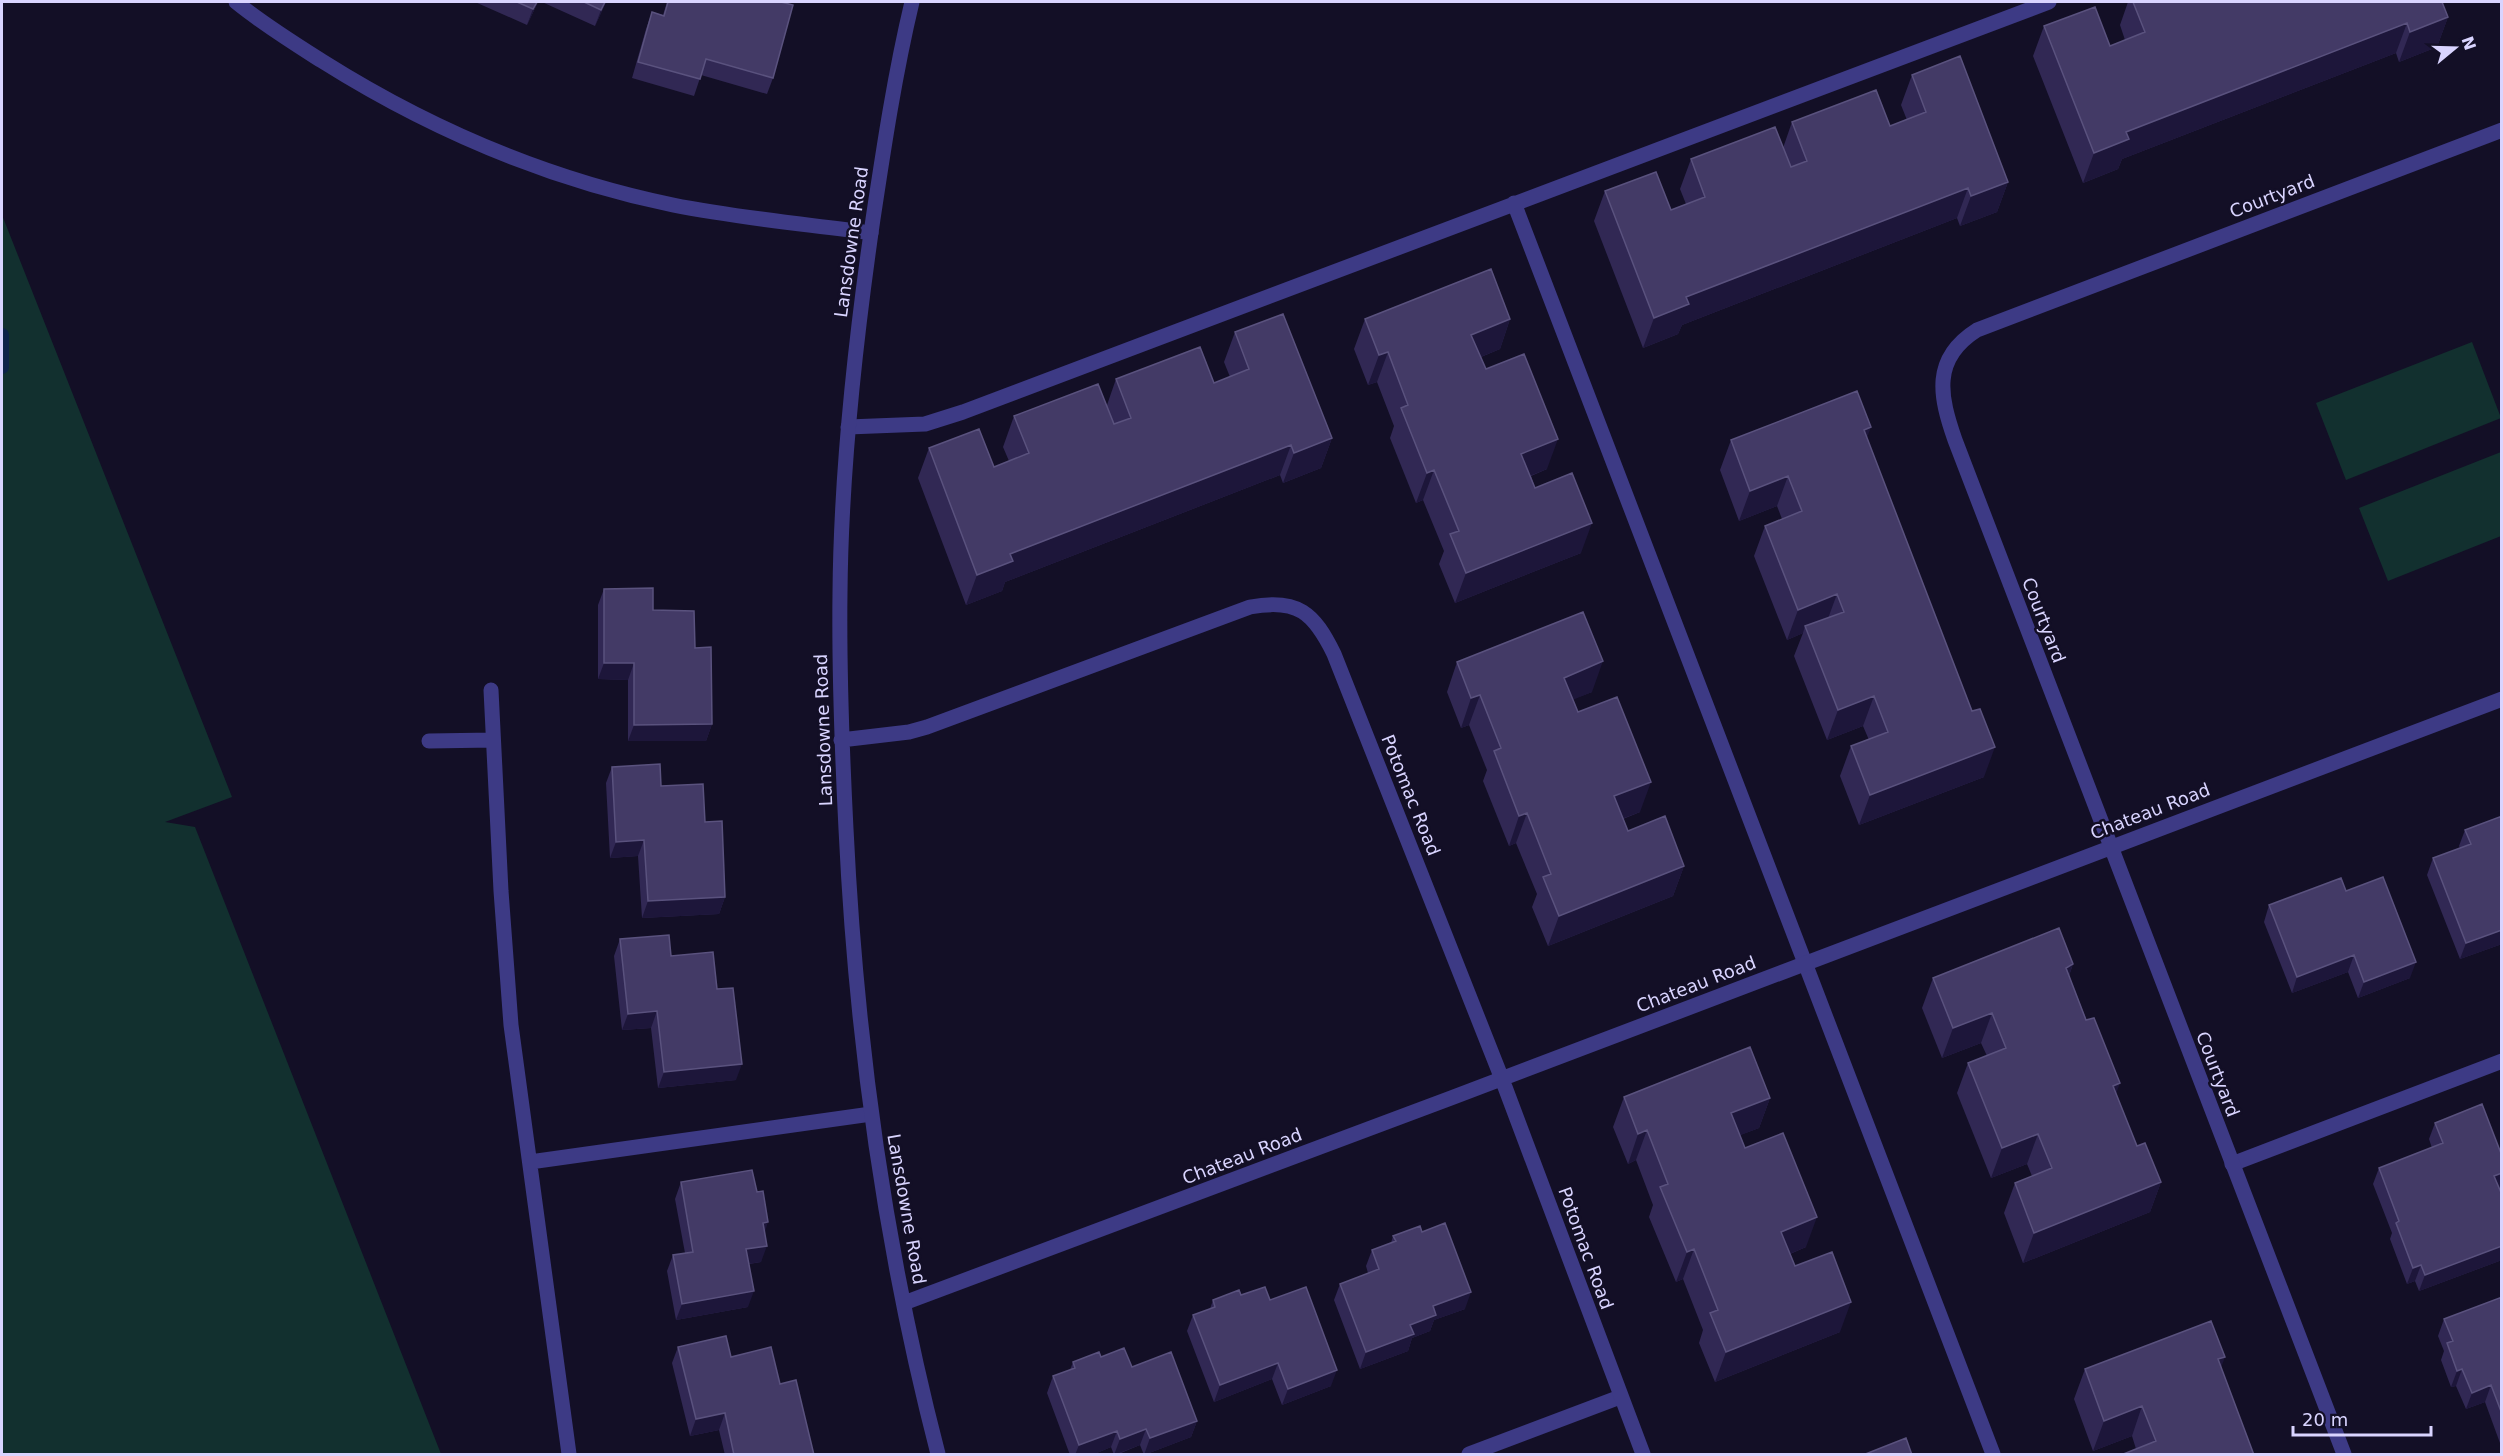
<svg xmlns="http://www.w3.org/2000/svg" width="2503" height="1456" viewBox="0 0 2503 1456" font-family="'DejaVu Sans',sans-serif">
  <rect width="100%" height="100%" fill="#130f26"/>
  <path fill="#12302f" d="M2,215l230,582 -67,25 30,5 246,627h-439z
    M2472,342l29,76 -155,62 -30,-77z
    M2501,452v84l-113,45 -29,-73z"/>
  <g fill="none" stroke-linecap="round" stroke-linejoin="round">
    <path stroke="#0c2248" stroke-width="14" d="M2,335v32"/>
    <path stroke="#3d3a85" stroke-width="15" d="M236,2c27,22 56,40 86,59 108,68 225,118 351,144 65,13 132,19 198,28
      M1514,203l479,1251
      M848,427l77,-3 38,-12 1086,-410
      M491,690l10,201 10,134 58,429
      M429,741l64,-1
      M530,1162l341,-48
      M2232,1164l270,-103
      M1469,1454l151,-57"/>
    <path stroke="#3d3a85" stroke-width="15" d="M912,2c-17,71 -28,144 -39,217 -18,124 -32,249 -33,374 -1,79 2,157 6,236 10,210 39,421 92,625
      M841,740l68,-8 18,-5 323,-120c48,-9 64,6 84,47l168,425 141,375
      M904,1303l547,-205 1051,-399
      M2344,1454l-389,-1014c-15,-43 -24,-81 22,-110l525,-200"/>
  </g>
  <path fill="#312854" d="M475,2h63l-11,23z
    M542,2h64l-11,24z
    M667,2h114l-8,76 -6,16 -66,-19 -7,21 -62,-18 14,-49 6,-17 11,3z
    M2128,2h314l6,15 -11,30 -38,15 -3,-9 -274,106 -4,10 -35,14 -50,-127 11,-30 66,20 15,-6 -5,-15z
    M1912,75l96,107 -11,30 -37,14 -3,-8 -275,107 -4,9 -35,14 -49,-127 11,-30 66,19 15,-6 -6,-15 11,-30 92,-11 9,-26 98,4 17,-6 -6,-15z
    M1365,319h145l-10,30 -19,8 5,12 61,100 -16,7 4,12 46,65 -126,50 -16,-39 5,-13 -21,-51 -7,3 -26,-65 4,-12 -17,-44 -9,3 -14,-36z
    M1235,332l97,106 -11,30 -38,15 -3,-8 -275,107 -3,9 -36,14 -48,-127 11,-30 65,19 15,-6 -6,-14 11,-31 93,-11 9,-26 98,4 16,-6 -6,-15z
    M1867,438l117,339 -125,48 -19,-49 11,-30 18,-6 -6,-14 -36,14 -33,-84 9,-23 -16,7 -33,-84 11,-30 17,-7 -5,-13 -38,15 -19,-51 11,-30z
    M604,589l49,21 42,38 17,76 -6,17h-78v-61l-30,-1v-74z
    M1457,662l135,30 -19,7 5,13 62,100 -17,7 5,12 56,35 -11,30 -125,50 -16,-39 5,-13 -21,-51 -7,3 -26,-65 4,-11 -18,-45 -8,3 -14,-36z
    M612,767l49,19 44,36 20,75 -6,17 -77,4 -4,-62 -28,2 -4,-75z
    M2502,816v128l-42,15 -33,-84 6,-17 27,-10 -1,-2 6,-16z
    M2346,891l64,87 -52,20 -10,-26 -56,21 -28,-71 5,-17z
    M620,939l97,50 19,91 -78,8 -7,-60 -29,2 -8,-74z
    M2073,964l-4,12 68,170 24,36 -11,30 -127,51 -19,-50 11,-30 17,-7 -5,-12 -36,14 -34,-85 11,-30 19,-7 -6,-13 -39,15 -20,-50 11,-30z
    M1624,1097l146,1 -11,30 -19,7 5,13 61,99 -16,7 5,12 45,66 -125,50 -16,-39 4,-13 -20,-51 -7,3 -27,-65 4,-12 -17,-45 -8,4 -15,-37z
    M2435,1123l67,33v31l-3,1 3,7v65l-83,31 -4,-10 -8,3 -17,-45 2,-6 -19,-49 6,-16 53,-20 -3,-9z
    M681,1182l84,50 -4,30 -12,2 -1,43 -72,13 -9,-49 6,-16 12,-2 -10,-54z
    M1422,1232l43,77 -31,11 -4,11 -18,7 -4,13 -48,18 -26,-69 6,-16 28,-11 -2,-7 6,-16 19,-7 2,-7z
    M1241,1295l29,5 61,86 -49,19 -10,-26 -58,23 -27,-71 6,-16 17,-6 3,-9z
    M2502,1297v146h-2l-15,-41 -19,7 -10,-23 -5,1 -10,-27 3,-9 -6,-15 6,-17z
    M678,1347l53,10 49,27 34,71h-89l-6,-25 -29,6 -18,-73z
    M1101,1357l31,10 65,54 -6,16 -47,18 -4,-10 -24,10h-2l-3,-8 -19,8h-22l-23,-62 6,-17 17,-6 3,-8z
    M2221,1368l33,87 -118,-6 -4,-13 -39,15 -19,-52 11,-30z"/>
  <path fill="#1d163a" d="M537,2h1l-11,23 6,-16z
    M605,2h1l-11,24 6,-16z
    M2448,17l-11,30 -38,15 11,-30z
    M2407,23l-11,30 -274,106 -4,10 -35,14 11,-30 32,-21z
    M2008,182l-11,30 -37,14 11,-30z
    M1968,188l-11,30 -275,107 -4,9 -35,14 11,-30 32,-21z
    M1510,319l-10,30 -39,16 10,-30z
    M1388,352l-11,30 -9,3 11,-30z
    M1871,427l-11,30 4,-27z
    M1332,438l-11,30 -38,15 11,-30z
    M1558,439l-11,30 -37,15 11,-30z
    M1291,445l-11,30 -275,107 -3,9 -36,14 11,-30 33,-21z
    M1434,470l-11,30 -7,3 11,-30z
    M1788,476l-11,30 -38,15 11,-30z
    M1592,523l-11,30 -126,50 11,-30z
    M1837,594l-11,30 -21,2 -2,7 -16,7 11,-30z
    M1603,661l-11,31 -39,16 11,-30z
    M604,663h30l-6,17 -30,-1z
    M1480,695l-11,30 -8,3 10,-30z
    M1874,696l-11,30 -36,14 11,-30z
    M712,724l-6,17h-78l6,-16z
    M1995,747l-11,30 -125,48 11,-30z
    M1651,782l-11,30 -37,14 11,-30z
    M1527,813l-11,30 -7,3 10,-30z
    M644,840l-6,16 -28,2 6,-16z
    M1684,866l-11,30 -125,50 11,-30z
    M725,897l-6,17 -77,4 6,-17z
    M2502,930v14l-42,15 6,-16z
    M2354,955l-6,17 -56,21 5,-16z
    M2416,962l-6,16 -52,20 6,-16z
    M2073,964l-11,30 4,-26z
    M657,1011l-6,17 -29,2 6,-16z
    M1992,1013l-11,30 -39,15 11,-30z
    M742,1064l-6,16 -78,8 6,-16z
    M2120,1083l-11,30 4,-27z
    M1770,1098l-11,30 -39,15 11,-30z
    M1647,1130l-11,30 -8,4 10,-30z
    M2038,1134l-11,30 -36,14 11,-30z
    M2502,1173l-1,14 -13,5 6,-16z
    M2161,1182l-11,30 -127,51 11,-30z
    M1817,1217l-11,30 -36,15 11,-30z
    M768,1222l-5,16v-15z
    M767,1246l-6,16 -21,3 6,-16z
    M2502,1246v14l-83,31 6,-16z
    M1694,1249l-11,30 -7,3 11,-30z
    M2421,1265l-6,16 -8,3 6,-16z
    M754,1291l-6,16 -72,13 6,-16z
    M1471,1292l-6,17 -31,11 -4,11 -18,7 -4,13 -48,18 6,-17 44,-27 23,-19z
    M1851,1302l-11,30 -125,50 11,-30z
    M2225,1357l-11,30 4,-28z
    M1278,1363l-6,16 -58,23 6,-17z
    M2462,1369l-6,17 -5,1 6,-16z
    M1337,1370l-6,16 -49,19 6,-16z
    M2491,1385l-6,17 -19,7 6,-16z
    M2142,1406l-10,30 -39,15 11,-30z
    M725,1413l-6,17 -29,6 6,-17z
    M1197,1421l-6,16 -47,18 6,-17z
    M1146,1429l-6,16 -26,10 6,-16z
    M1117,1431l-6,16 -19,8h-17l4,-10z"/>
  <path fill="#433a66" stroke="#5a527e" stroke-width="1.5" d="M517,2h20l-4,7z
    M584,2h21l-4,8z
    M668,2h113l12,3 -20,73 -67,-19 -6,20 -62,-17 14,-50 12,4z
    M2133,2h309l6,15 -38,15 -3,-9 -281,109 3,7 -35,14 -50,-127 51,-19 15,39 35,-14z
    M1960,56l48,126 -37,14 -3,-8 -282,109 3,7 -35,14 -49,-127 51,-19 15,38 34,-13 -14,-38 84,-32 16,40 16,-6 -15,-39 84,-32 14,36 36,-14 -14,-37z
    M1491,269l19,50 -39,16 15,34 38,-15 34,85 -37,15 14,34 37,-15 20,50 -126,50 -16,-39 9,-3 -25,-61 -7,3 -26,-65 7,-3 -20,-53 -9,3 -14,-36z
    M1283,314l49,124 -38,15 -3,-8 -281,109 3,7 -36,14 -48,-127 50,-19 15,38 35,-14 -15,-37 84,-32 16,40 17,-6 -15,-39 84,-32 14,36 35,-14 -14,-37z
    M1857,391l14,36 -7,3 108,281 8,-2 15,38 -125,48 -19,-49 37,-14 -14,-36 -36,14 -33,-84 39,-14 -7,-18 -39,16 -33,-84 37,-15 -14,-35 -38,15 -19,-51z
    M653,588v22l41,1 1,37 16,-1 1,77 -78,1v-62h-30v-74z
    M1583,612l20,49 -39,17 14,34 39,-15 34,85 -37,14 14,35 37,-15 19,50 -125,50 -16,-39 8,-3 -24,-61 -8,3 -25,-65 7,-3 -21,-53 -9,3 -14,-36z
    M660,764l1,22 42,-2 2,38 17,-1 3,76 -77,4 -4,-61 -28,2 -4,-75z
    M2502,816v114l-36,13 -33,-85 38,-14 -6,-14z
    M2383,877l33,85 -52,20 -10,-27 -57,22 -28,-72 72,-27 5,13z
    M2059,928l14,36 -7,4 20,52 8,-2 26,65 -7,3 24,60 8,-3 16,39 -127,51 -19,-50 37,-15 -14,-34 -36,14 -34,-85 38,-15 -14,-35 -39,15 -20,-50z
    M669,935l2,21 42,-4 4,37 16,-1 9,76 -78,8 -7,-61 -29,3 -8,-75z
    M1750,1047l20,51 -39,15 14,35 38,-15 34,84 -36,15 14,34 37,-14 19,50 -125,50 -16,-39 8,-3 -24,-61 -7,3 -27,-65 8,-3 -21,-54 -9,4 -14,-37z
    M2482,1104l20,52v17l-8,3 8,19v51l-77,29 -4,-10 -8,3 -17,-45 3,-2 -20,-53 64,-25 -8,-20z
    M752,1170l5,22 6,-1 5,31 -5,1 4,23 -21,3 8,42 -72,13 -9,-49 20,-3 -12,-70z
    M1445,1223l26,69 -38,14 3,9 -26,10 4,9 -48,18 -26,-68 39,-15 -7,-19 24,-9 -3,-5 27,-10 2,6z
    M1265,1287l5,13 36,-13 31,83 -49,19 -10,-26 -58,22 -27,-70 22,-8 -2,-7 26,-10 2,5z
    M2502,1297v117l-11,-29 -19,8 -10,-24 -5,2 -10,-28 6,-2 -9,-22z
    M2211,1321l14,36 -7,2 36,96h-133l35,-14 -14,-35 -38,15 -19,-52z
    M726,1336l5,21 40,-10 9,37 16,-4 18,75h-80l-9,-42 -29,6 -18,-72z
    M1124,1348l8,19 39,-15 26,69 -47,17 -4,-9 -26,10 -3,-8 -38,14 -26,-69 22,-8 -2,-6 26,-10 2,5z
    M1906,1438l6,17h-49z"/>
  <g text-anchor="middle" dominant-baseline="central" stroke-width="5" stroke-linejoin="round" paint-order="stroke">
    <g font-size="18" fill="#d9d4ff" stroke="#130f26">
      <text transform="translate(2272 196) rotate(-21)">Courtyard</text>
      <text transform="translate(851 242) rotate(-82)">Lansdowne Road</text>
      <text transform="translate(2044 620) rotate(69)">Courtyard</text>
      <text transform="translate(823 730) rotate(-92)">Lansdowne Road</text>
      <text transform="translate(1411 795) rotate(68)">Potomac Road</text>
      <text transform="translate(2150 811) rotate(-21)">Chateau Road</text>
      <text transform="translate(1696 984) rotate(-21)">Chateau Road</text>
      <text transform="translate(2218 1074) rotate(69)">Courtyard</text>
      <text transform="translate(1242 1156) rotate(-21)">Chateau Road</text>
      <text transform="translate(907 1209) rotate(80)">Lansdowne Road</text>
      <text transform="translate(1586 1248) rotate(70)">Potomac Road</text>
    </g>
  </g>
  <rect width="2503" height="1456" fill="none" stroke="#d9d4ff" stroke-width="6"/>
  <g transform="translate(2455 48) rotate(71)" stroke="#130f26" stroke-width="4.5" paint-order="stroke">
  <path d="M0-4.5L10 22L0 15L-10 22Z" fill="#d9d4ff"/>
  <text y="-9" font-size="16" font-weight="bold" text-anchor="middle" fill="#d9d4ff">N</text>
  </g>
  <path d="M2293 1426v9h138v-9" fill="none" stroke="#d9d4ff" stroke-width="3"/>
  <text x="2302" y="1426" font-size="18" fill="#d9d4ff" stroke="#130f26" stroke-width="4.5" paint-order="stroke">20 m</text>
</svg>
